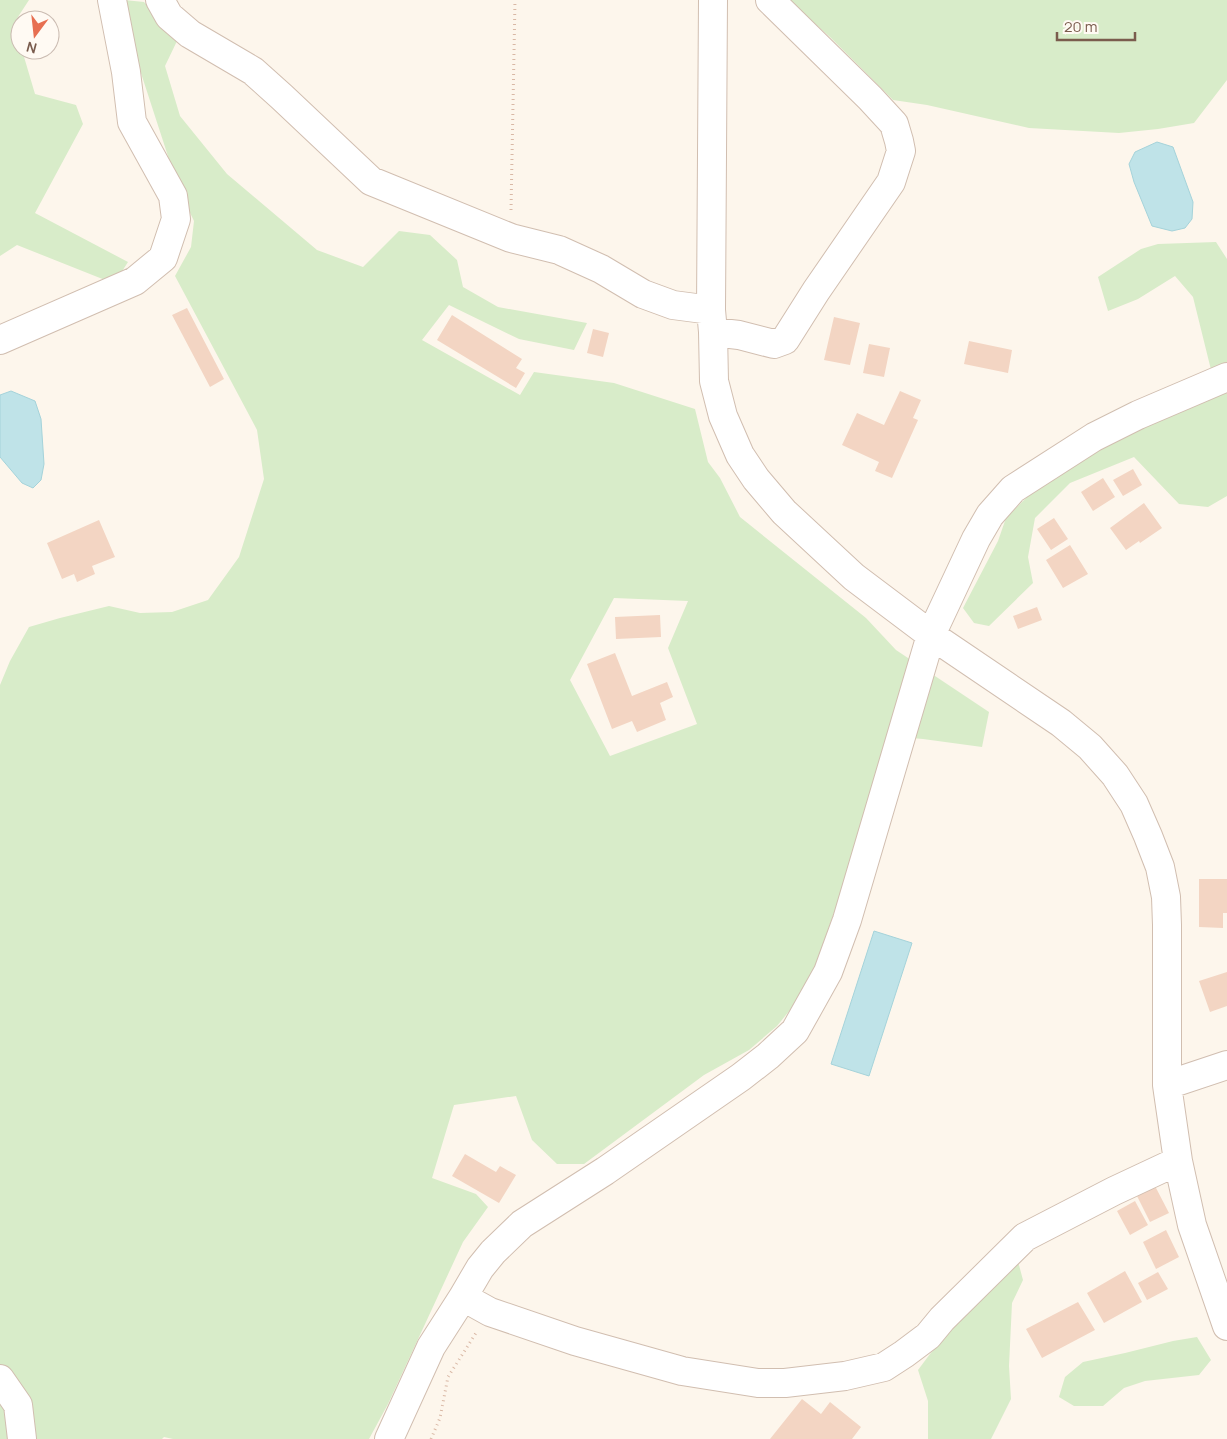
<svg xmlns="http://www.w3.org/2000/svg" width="1227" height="1439" viewBox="0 0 1227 1439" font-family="Manrope,sans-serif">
  <rect width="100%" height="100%" fill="#fdf6ec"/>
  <path fill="#d8ecc9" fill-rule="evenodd" d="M0,0h29l-15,23 6,19v8h2l13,44 41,11 7,19 -48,89 93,49 -9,14 -14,4 -88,-35 -17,11z
    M124,0l20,2 33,39 -12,25 15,50 47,58 90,76 46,17 36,-36 31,4 27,25 6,27 35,20 89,16 -13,27 -55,-11 -70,-34 -27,35 98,55 14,-23 80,11 81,26 13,53 12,16 20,39 126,101 30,32 93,62 -7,35 -59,-8 -35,-3 -52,171 -29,82 -30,37 -28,24 -45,25 -120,89h-27l-25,-24 -16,-44 -62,9 -22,73 44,16 12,13 -25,35 -75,162 -19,35h-196l-9,-2 -2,2h-162v-754l10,-24 19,-34 31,-9 49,-12 31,7 32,-1 36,-12 31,-43 25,-78 -7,-49 -82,-154 16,-29 3,-26 -15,-31 -40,-123zM614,598l74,3 -20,47 29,76 -87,32 -40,-76z
    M788,0h439v80l-33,43 -36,6 -39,4 -90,-5 -102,-23 -34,-5 -63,-63z
    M1216,242l11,17v237l-19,11 -29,-3 -45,-47 -64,26 -35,35 -7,39 5,26 -44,43 -15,-3 -11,-15 35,-67 8,-23 23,-23 55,-45 132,-60 -23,-93 -18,-21 -37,23 -30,12 -10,-34 43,-28 17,-5z
    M1016,1254l7,26 -11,23 -3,63 2,33 -20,40h-63v-38l-10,-31 12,-16 56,-62z
    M1197,1337l14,23 -12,15 -54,6 -21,7 -21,18h-29l-15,-9 6,-20 18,-15 42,-9 48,-12z"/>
  <path fill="#bfe3e8" stroke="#a5d3da" d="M1157,142l16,5 20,55 -1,17 -7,9 -13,3 -20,-5 -18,-44 -5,-18 6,-12z
    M11,391l24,10 6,18 3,45 -3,16 -8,8 -11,-5 -22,-26v-62z
    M874,931l38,12 -43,133 -38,-12z"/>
  <path fill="#f3d5c3" d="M187,308l37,71 -14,8 -38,-72z
    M452,315l70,44 -6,9 9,5 -9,15 -79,-48z
    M834,317l26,6 -10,42 -26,-5z
    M593,329l16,4 -6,24 -16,-4z
    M969,341l43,9 -4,23 -44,-9z
    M869,344l21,4 -6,29 -21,-4z
    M900,391l21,9 -8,18 5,2 -26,58 -17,-7 4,-9 -37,-17 15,-32 27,12z
    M1133,469l9,16 -19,11 -10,-16z
    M1103,478l12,19 -22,14 -12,-19z
    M1144,503l18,25 -22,15 -1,-2 -13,9 -16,-22z
    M1054,518l14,21 -17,11 -14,-21z
    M99,520l16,37 -23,9 3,8 -18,8 -3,-8 -12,5 -15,-36z
    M1070,545l18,29 -25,14 -17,-28z
    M1037,607l5,13 -24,9 -5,-13z
    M660,615l1,22 -45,2 -1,-22z
    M615,653l17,43 35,-14 6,15 -13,6 6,17 -29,12 -5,-11 -20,8 -25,-65z
    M1199,879h28v34h-4v15l-24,-1z
    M1227,972v34l-17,6 -11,-31z
    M465,1154l31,18 4,-6 16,9 -17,28 -47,-27z
    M1155,1186l14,27 -19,9 -13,-26z
    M1135,1201l13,24 -18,10 -13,-24z
    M1166,1230l13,27 -23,12 -13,-27z
    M1125,1271l17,31 -38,21 -17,-30z
    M1158,1272l10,17 -21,11 -9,-17z
    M1078,1302l17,28 -53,28 -16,-29z
    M802,1399l19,15 9,-12 31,25 -9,12h-82z"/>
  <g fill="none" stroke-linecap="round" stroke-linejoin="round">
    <defs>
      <path id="minor" d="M160,0l9,16 21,18 63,37 29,26 89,84 140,57 48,12 42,19 42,25 30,11 38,5
        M713,0l-2,310 2,22 1,49 9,35 17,39 16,24 28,33 70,65 77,58 130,88 29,24 25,28 19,29 14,32 12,31 6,30 1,28v160l11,76 14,64 35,101
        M713,332l26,3 35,9 11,-4 31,-49 75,-109 10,-31 -2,-10 -5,-17 -24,-26 -100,-98
        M0,340l135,-59 28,-23 13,-39 -3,-23 -41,-74 -6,-50 -14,-72
        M1167,1085l60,-20
        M463,1297l27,15 85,29 107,30 76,12h27l60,-7 39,-9 20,-13 24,-18 14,-17 83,-82 89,-46 64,-30
        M0,1379l18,26 4,34
        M389,1439l42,-92 32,-50 17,-29 13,-16 29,-28 83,-53 136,-94 27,-21 27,-25 33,-59 19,-52 84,-285 45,-96 14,-24 23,-26 81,-52 44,-22 89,-38"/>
    </defs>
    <use href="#minor" stroke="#d1beb0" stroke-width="30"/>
    <path stroke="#d9b8a5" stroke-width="3" stroke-dasharray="1 4" stroke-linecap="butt" d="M511,210l4,-210
      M431,1439l9,-21 8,-41 28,-44"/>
    <use href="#minor" stroke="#fff" stroke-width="28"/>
  </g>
  <g transform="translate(35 35) rotate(195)"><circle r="24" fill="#fffaf3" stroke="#cabbb1"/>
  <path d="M0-4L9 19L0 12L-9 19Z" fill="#e76f51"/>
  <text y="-8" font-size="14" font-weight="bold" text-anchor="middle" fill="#7a5c4d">N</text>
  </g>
  <path d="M1057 32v8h78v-8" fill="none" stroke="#7a5c4d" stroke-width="2.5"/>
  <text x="1064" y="32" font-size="15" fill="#7a5c4d" stroke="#fffaf3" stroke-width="4" paint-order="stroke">20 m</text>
</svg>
